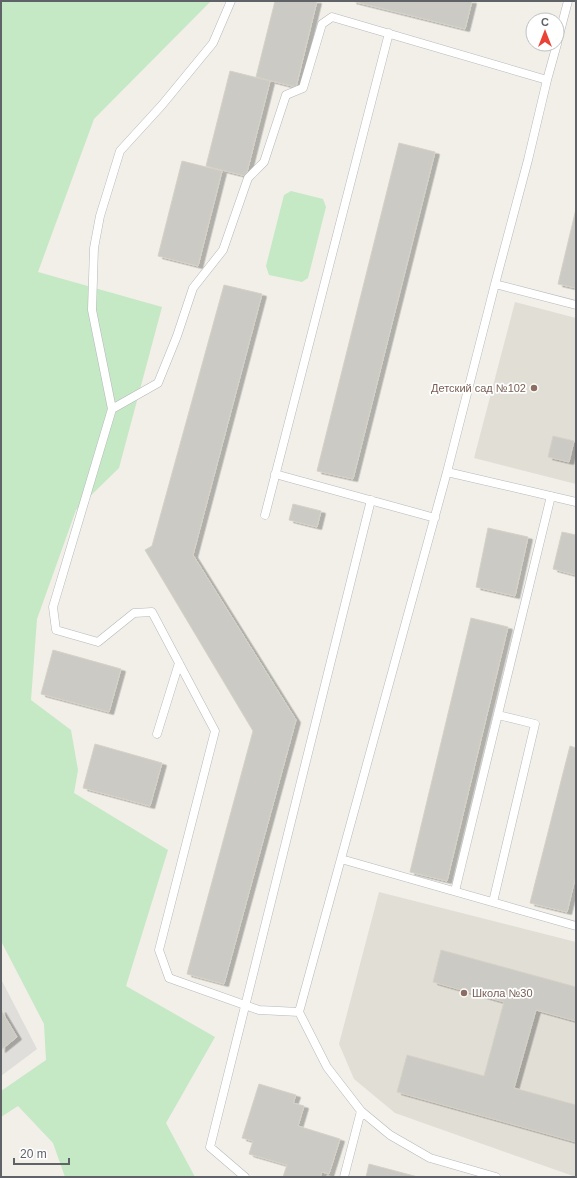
<svg xmlns="http://www.w3.org/2000/svg" width="577" height="1178" viewBox="0 0 577 1178" font-family="Helvetica,sans-serif">
  <defs>
    <filter id="shadow"><feDropShadow dx="4.5" dy="2.5" stdDeviation="0" flood-color="#0004"/></filter>
  </defs>
  <rect width="100%" height="100%" fill="#f1efe8"/>
  <path fill="#e0deda" d="M1,979l36,70 -36,27z"/>
  <path fill="#e1ded6" d="M515,302l61,16v166l-102,-26z
    M379,892l197,50v235l-181,-64 -41,-34 -15,-35z"/>
  <path fill="#c5e8c5" d="M3,1h208l-117,118 -56,153 124,35 -43,161 -43,42 -39,109 -6,81 40,30 7,40 -4,23 94,57 -42,136 89,51 -49,86 29,54h-130l-12,-34 -35,-37 -17,11v-26l45,-31 -2,-36 -43,-83v-937z
    M291,191l32,8 3,8 -18,71 -6,4 -33,-7 -3,-9 18,-71z"/>
  <path fill="#cccac5" stroke="#d6d1c6" filter="url(#shadow)" d="M275,1h42l-21,86 -40,-10z
    M352,1h120l-7,28z
    M230,71l40,10 -24,95 -40,-10z
    M399,143l36,9 -82,327 -36,-8z
    M182,161l40,10 -24,95 -40,-10z
    M576,209v79l-18,-4z
    M224,285l38,9 -69,261 103,165 -72,264 -37,-10 66,-243 -108,-181 7,-4z
    M553,436l21,5 -5,21 -21,-5z
    M293,504l28,7 -4,16 -28,-7z
    M488,528l40,9 -13,59 -39,-9z
    M562,532l14,3v40l-23,-6z
    M471,618l37,9 -61,254 -37,-9z
    M53,650l68,19 -12,43 -68,-18z
    M95,744l67,19 -12,43 -67,-18z
    M570,746l6,2v127l-9,37 -37,-9z
    M441,950l135,37v34l-40,-11 -22,78 62,17v37l-179,-50 10,-37 77,21 20,-74 -71,-20z
    M1,1010l16,27 -16,13z
    M259,1084l37,11 -3,8 11,3 -6,20 42,13 -11,35 -7,-2 -2,5h-37l4,-12 -38,-11 4,-13 -11,-3z
    M369,1164l49,13h-52z"/>
  <g fill="none" stroke-linecap="round" stroke-linejoin="round">
    <defs>
      <path id="service" d="M231,1l-18,42 -51,62 -42,46 -20,65 -6,32 -2,62 20,99 -59,198 3,23 42,12 36,-29 18,-1 63,119 -56,219 10,28 90,32 40,2
        M557,43l11,-42
        M557,44l-10,36 -19,80 -33,124 81,21
        M112,409l46,-26 19,-47 16,-48 30,-38 25,-72 16,-16 22,-67 17,-7 19,-64 10,-7 215,63
        M447,472l48,-188
        M275,474l160,44
        M265,515l124,-482
        M157,734l22,-71
        M341,859l235,67
        M455,891l96,-395
        M493,902l42,-178 -37,-9
        M245,1177l-35,-30 161,-647
        M344,1177l17,-66
        M496,1177l-66,-19 -40,-23 -29,-24 -34,-44 -28,-55 148,-540 129,30"/>
    </defs>
    <use href="#service" stroke="#b5b8bc" stroke-width="9"/>
    <use href="#service" stroke="#fff" stroke-width="8"/>
  </g>
  <g fill="#8d6e63" stroke="#fff" stroke-width="1.5">
    <circle cx="534" cy="388" r="4"/>
    <circle cx="464" cy="993" r="4"/>
  </g>
  <g text-anchor="middle" dominant-baseline="central" stroke-width="3.5" stroke-linejoin="round" paint-order="stroke">
    <g font-size="11" fill="#785e54" stroke="#fff" text-anchor="end">
      <text x="526" y="388">Детский сад №102</text>
      <text x="472" y="993" text-anchor="start">Школа №30</text>
    </g>
  </g>
  <rect width="577" height="1178" fill="none" stroke="#5f6368" stroke-width="4"/>
  <g transform="translate(545 32)"><circle r="19" fill="#ffffff" stroke="#bfc1c3"/>
  <path d="M0-3L7 15L0 10L-7 15Z" fill="#ea4335"/>
  <text y="-6" font-size="11" font-weight="bold" text-anchor="middle" fill="#5f6368">С</text>
  </g>
  <path d="M14 1158v6h55v-6" fill="none" stroke="#5f6368" stroke-width="2"/>
  <text x="20" y="1158" font-size="12" fill="#5f6368" stroke="#ffffff" stroke-width="3" paint-order="stroke">20 m</text>
</svg>
